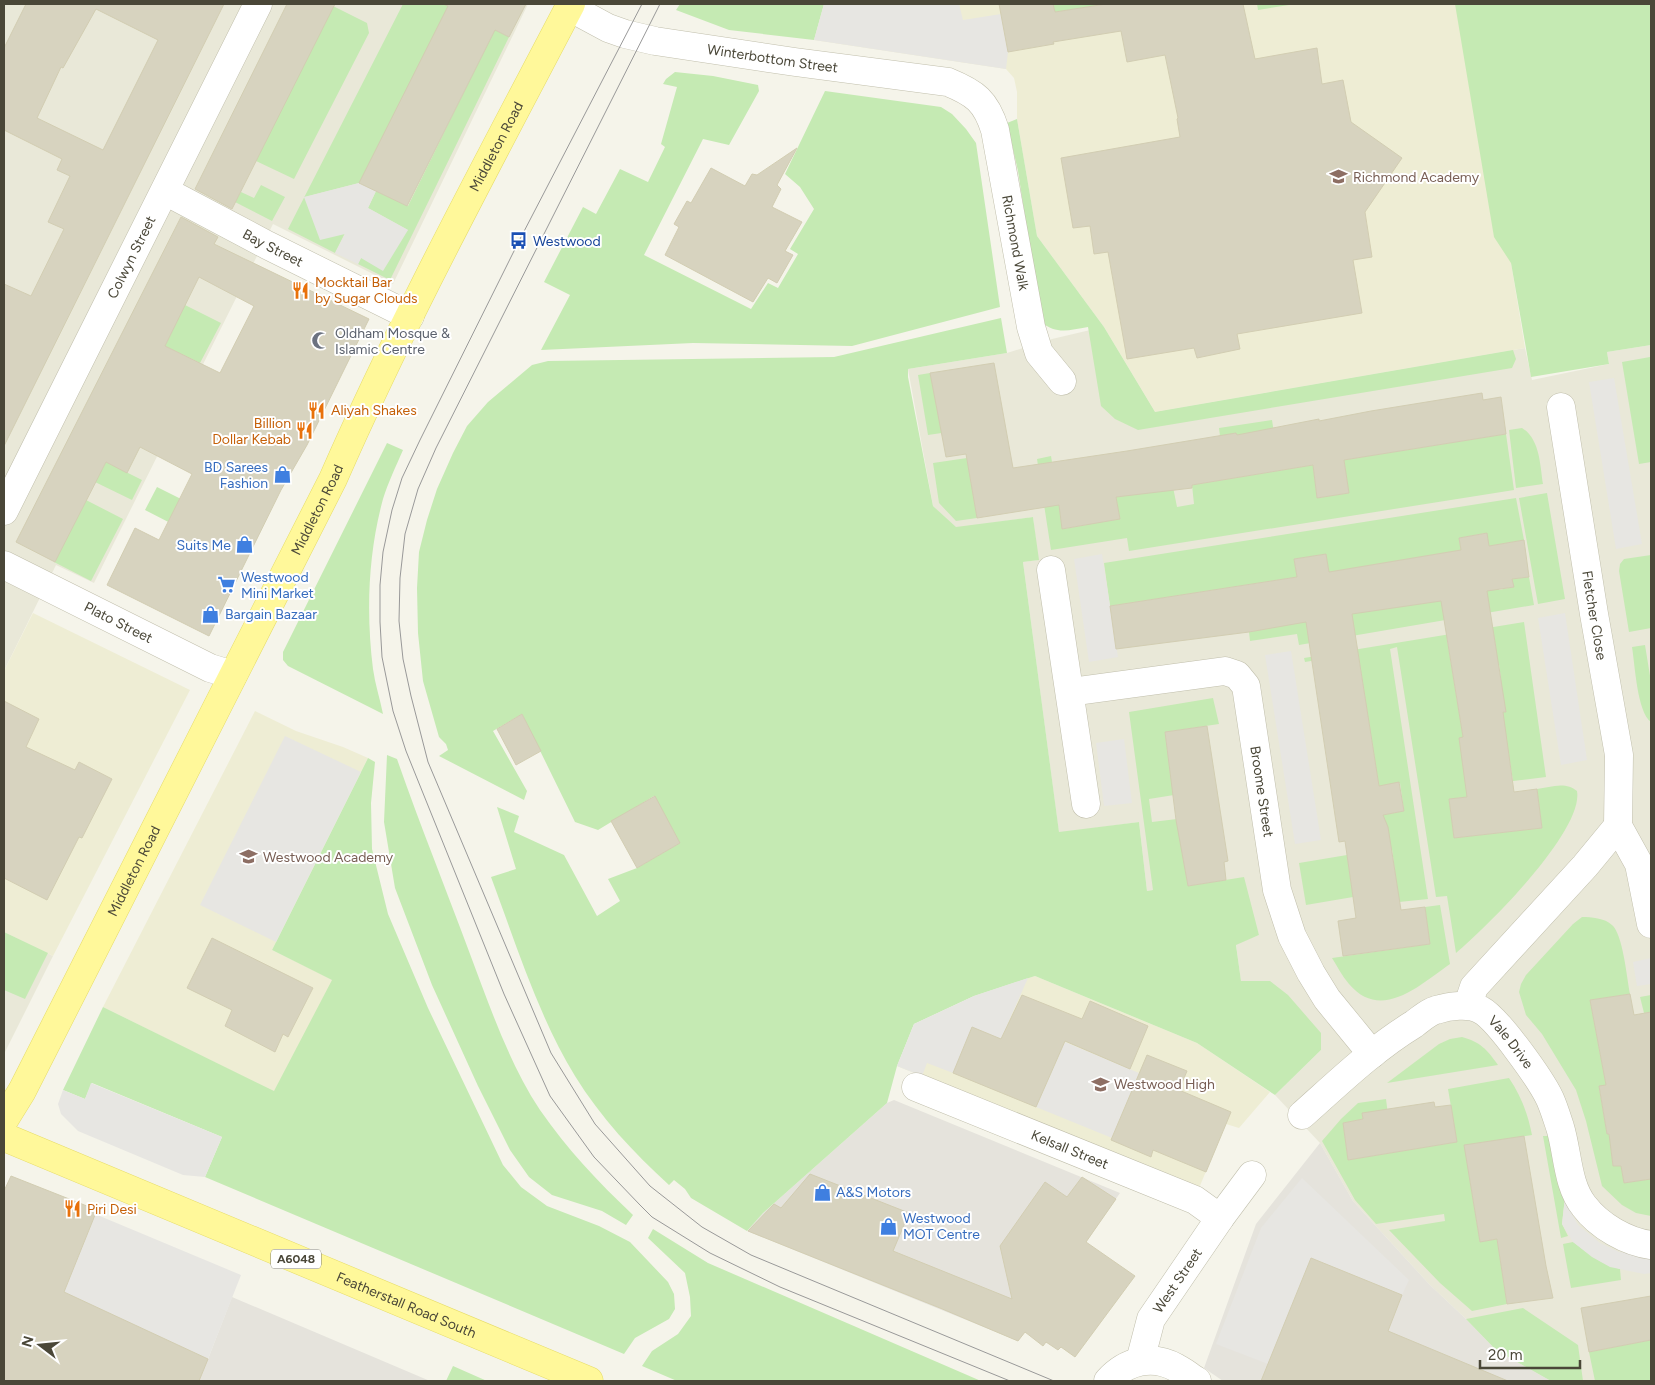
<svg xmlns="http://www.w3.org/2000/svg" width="1655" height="1385" viewBox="0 0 1655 1385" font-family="Figtree,sans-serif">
  <rect width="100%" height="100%" fill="#f5f4ea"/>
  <path fill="#e9e8d8" d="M4,4h524l-135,280 -120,-60 -179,359 -38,-18 -52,106z
    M1103,327l52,85 370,-64 7,32 77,-16 -2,-12 44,-7v1036h-100l-55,-31 -30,-31 -37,-35 -76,-83 -33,-58 -45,-48 46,-45 -80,-68 -5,-38 23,-9 -5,-14 -28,-41 -79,11 -8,-69 -80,11 -36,-271 15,-2 -5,-43 -77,11 -23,-22 -25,-137 99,-16 45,-14z
    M4,932l49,24 -49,98z"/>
  <path fill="#e5e3dc" d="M894,1100l226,93 -102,148 -271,-110 16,-18 124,-110z
    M1320,1143l33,58 76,83 37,35 30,31 55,31h-328l-19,-13 52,-144z
    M4,1264l204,95 24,-62 198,84h-426z"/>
  <path fill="#eeedd4" d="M824,4h827l-140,259 14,85 -370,64 -51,-85 -67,-91 -20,-117v-27l-3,-14 -8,-9 -192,-29z
    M33,613l157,77 -137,266 -49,-24v-261z
    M255,711l41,20 47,16 25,11 -96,192 61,30 -59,112 -171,-85z
    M1035,976l162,67 73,49 -31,36 -13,-4 -27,64 -302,-122 77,-70z"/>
  <path fill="#c5eab3" d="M403,4h41l65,33 -119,243 -32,-16 3,-6 47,-28 -40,-22 8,-17 32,15 84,-171 -133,148 -54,14 40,36 -10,20 -47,-24z
    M680,4h144l-10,36 -85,-10 -53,-20z
    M1053,4h53l-51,8z
    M1257,4h38l-37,6z
    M1455,4h196v341l-44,7 2,12 -78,13 -20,-114 -17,-26z
    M333,6l34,17 2,10 -75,146 -38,-18z
    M675,72l38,4 45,9 1,6 -30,54 -26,-6 -59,116 107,54 17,-26 10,5 20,-34 -8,-5 24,-40 -14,-22 -15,-13 40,-83 116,16 11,7 14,15 10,14 24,164 -148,39 -159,-3 -152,7 29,-55 -26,-13 39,-75 13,7 24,-45 28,13 17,-35 -4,-3 16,-57 -14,-3 3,-5z
    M1017,119l20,117 67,91 51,85 358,-62 3,9 -4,9 -374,62 -23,-11 -14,-13 -13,-79c-19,3 -31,8 -47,-5l-23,-151 -11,-48z
    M261,185l24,12 -13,24 -37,-19 6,-10 13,6z
    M185,305l36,18 -21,40 -35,-17z
    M1001,318l6,35 -99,16v8l25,129 23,21 77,-10 6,43 -16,2 36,270 80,-10 8,69 6,-1 -24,-178 84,-14 6,26 -54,8 9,63 -25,4 3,23 25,-3 11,67 56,-9 15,58 -23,10 5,36h29l18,14 33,38v17l-46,45 -78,-52 -162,-67 -61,20 -60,28 -17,42 -10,37 -124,110 -16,18 -56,-33 -6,-9 -11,-9 -5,5c-36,-33 -68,-67 -94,-109 -36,-58 -60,-135 -84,-199l25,-8 -19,-62 22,9 -5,16 50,23 33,61 23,-15 -12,-22 29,-11 43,-25 -26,-47 -56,34 -23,-8 -53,-108 -29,17 34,60 -3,9 -85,-44 9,-6 -2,-6 -7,-7 -16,-56 -5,-48 -1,-45 2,-36 8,-32 10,-31 16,-36 14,-27 21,-24 44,-37 16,-4 286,-4z
    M1650,357l1,105 -12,2 -17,-102z
    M930,373l32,57 -34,5 -10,-60z
    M1272,420l2,13 -36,6 -2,-6 -16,3 -1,-8z
    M1522,428c18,11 18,37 21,56l-27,4 -7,-58z
    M1506,434l8,56 -385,61 -2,-13 -76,12 -14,-91 14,-3 12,73 23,-4 -4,-23 20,20 18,-3 -4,-22 57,-10 4,20 17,-3 -2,-19 121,-20 4,33 32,-5 -5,-33z
    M387,443l16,7c-7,16 -15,33 -20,49 -15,55 -17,114 -10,170 2,15 7,30 10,45l-95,-48 -5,-6v-8z
    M967,458l10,60 -21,3 -17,-18 -6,-40z
    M106,462l36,18 -10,20 -37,-18z
    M157,487l36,18 -13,23 -35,-18z
    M1547,493l18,106 -27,5 -19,-106z
    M1516,498l8,42 -35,6 -3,-13 -27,5 2,12 -132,22 -3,-18 -32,5 3,18 -187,29 -6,-43z
    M86,500l37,19 -32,62 -37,-19z
    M1651,555v73l-22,4 -10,-61 1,-7 4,-5z
    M1529,577l5,28 -235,40 -2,-11 -47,7 -1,-9 248,-50 2,8 14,-3 -1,-8z
    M1524,622l22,155 -33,4 -8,-50 -12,-50 8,-2 -2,-15 -11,-15 8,-2 -3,-16 -46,8 16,98 18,58 -32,4 5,39 88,-10 -5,-39c13,-2 29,-8 40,2 7,40 -90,136 -121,162l-9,-57 -11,1 -39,-250 -7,2 38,250 -29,3 -7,-53h-3l-6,-34 21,-4 -4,-28 -21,3 -21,-133 -53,9 -1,-4z
    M1645,645l6,37v40c-14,-10 -16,-57 -19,-75z
    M387,755l10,4c23,66 49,130 73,195 20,53 39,109 70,156 27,39 58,72 93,105l-7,10 -24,-14 -50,-16 -23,-18 -19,-27 -32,-64 -46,-101 -37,-97 -11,-66z
    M368,758l7,4 -4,41 1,46 16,65 40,94 75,157 18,22 26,19 52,20 31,16 38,40 6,12 1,15 -6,10 -34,19 -11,16 -419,-177 17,-40 -130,-54 -7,16 -22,-9 40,-83 171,84 58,-111 -60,-30z
    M1347,855l6,42 -47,8 -7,-42z
    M1440,905l10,59c-30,21 -69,58 -101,20 -7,-8 -12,-18 -17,-26l98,-14 -5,-37z
    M1582,917c9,0 23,1 30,8 11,9 15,54 18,69l-40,6 16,85 -7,2 8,47 9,-1 -5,18 2,15h8l3,17 27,-4v37l-15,-3 -14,-8 -20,-19 -16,-65 -10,-31 -34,-56 -16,-19 -7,-23 2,-8 5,-9 47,-51z
    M4,932l44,21 -23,46 -21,-9z
    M1651,995v17l-7,1 -4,-16z
    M1462,1037c18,5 25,12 36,28l-111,18 52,-39 11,-5z
    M1509,1078c12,18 19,36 23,57l-52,8 -10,38 10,61 17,-3 10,65 -35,7 -32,-28 -51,-53 56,-9 -1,-7 -68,10 -21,-24 -33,-59 19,-22 17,-16 28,-4 2,16 -26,-1 1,5 -20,4 5,37 109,-18 -9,-53z
    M1543,1136h6l16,61 -3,27 6,12 -7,2z
    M653,1229l55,34 273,118h-304l-35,-15 10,-15 26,-17 13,-18 -1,-19 -5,-24 -37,-35z
    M1573,1242c15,11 28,22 47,27l1,11 -50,8 -8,-44z
    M1523,1308l55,37 5,36h-32l-55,-31 -30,-31z
    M1651,1340v41h-56l-6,-29z
    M453,1366l34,15h-41z"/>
  <path fill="#e7e6e2" d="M824,4h135l4,16 38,-6 7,38 -2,17 -192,-29z
    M359,183l17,8 -8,17 40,22 -25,41 -22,-13 -3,6 -23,-11 10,-19 -25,6 -16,-43z
    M1614,378l28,166 -26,5 -27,-167z
    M1102,554l16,103 -29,5 -15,-103z
    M1565,613l22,147 -26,5 -23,-147z
    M1291,651l30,189 -26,4 -30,-189z
    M285,736l76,36 -85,170 -76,-37z
    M1124,739l8,64 -28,3 -8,-63z
    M1651,958v26l-14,2 -4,-24z
    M1028,978l-27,61 -29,-11 -19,45 -26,-10 -5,13 -25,-10 17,-42 60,-28z
    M1065,1042l74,31 -27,65 -76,-31z
    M91,1083l131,54 -17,40 -22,-2 -105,-44 -17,-17 -3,-10 5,-14 22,9z
    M1302,1178l107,102 -7,15 -90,-37 -44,106 -52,-20 45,-116z
    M1565,1197l7,17 6,11 22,18 19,9 32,4v17l-7,1 -34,-7 -18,-10 -19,-15 -11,-18z
    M95,1214l146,61 -33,84 -144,-67z"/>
  <path fill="#d7d3bf" stroke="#d2cdb2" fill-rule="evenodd" d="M26,4h198l-220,442v-162l27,12 33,-67 -16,-7 22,-46 -13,-6 5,-11 -58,-29v-82zM96,9l62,31 -55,110 -66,-32 24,-51 2,1z
    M287,4h48l-103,205 -37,-20z
    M443,4h83l-17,33 -14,-7 -88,176 -48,-23 89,-177z
    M999,4h54l2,8 51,-8h137l12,55 62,-11 5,36 21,-4 8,42 51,36 -37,54 7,45 -19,3 9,53 -125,21 3,15 -43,9 -3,-10 -67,11 -19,-107 -14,2 -4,-28 -17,2 -12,-70 119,-21 -3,-18 1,-1 -13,-63 -38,7 -6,-31 -68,11 1,2 -46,8z
    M797,148l-20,37 4,4 -9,18 30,15 -17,29 8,4 -16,28 -9,-5 -15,24 -88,-47 14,-28 -5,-3 13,-23 4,2 20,-35 34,18 7,-12 5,1z
    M181,217l37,20 -4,7 155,75 -62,126 -26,45 -72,146 -102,-51 28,-57 24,12 33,-66 -52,-27 -13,26 -21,-11 -51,100 -39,-20zM199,277l55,29 -34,67 -55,-27z
    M994,363l19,105 114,-17 109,-18 1,2 82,-16v2l52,-10 111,-18 1,7 18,-3 5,37 -162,26 5,33 -32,5 -4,-33 -121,20v3l-76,9 4,22 -58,10 -3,-24 -82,13 -11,-64 -20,3 -16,-84z
    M1487,533l2,13 35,-6 5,37 -17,2 2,8 -27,4 19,121h-3l11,80 23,-3 5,39 -88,10 -5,-39 18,-2 -8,-59 4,-1 -22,-136 -89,13 27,172 20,-4 5,29 -21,4 5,12 13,83 24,-3 5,37 -87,12 -5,-35 18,-3 -11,-77 -6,1 -33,-220 -57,10 -133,17 -6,-43 187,-29 -3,-18 32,-5 3,18 132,-22 -2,-12z
    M4,701l35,18 -13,28 49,23 4,-8 33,17 -30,59 -3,-1 -32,63 -43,-22z
    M522,714l19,37 -25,14 -19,-36z
    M1207,726l21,135 -4,1 2,18 -38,6 -12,-66 -11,-88z
    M655,796l25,47 -43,25 -26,-47z
    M212,938l101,50 -25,49 -5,-3 -8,18 -50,-26 7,-16 -45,-22z
    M1630,994l4,21 17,-3v167l-27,4 -3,-17h-8l-4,-32h-2l-8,-48 7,-1 -16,-85z
    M1022,995l60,24 8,-18 58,25 -18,43 -65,-28 -29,66 -83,-34 19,-46 29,12z
    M1147,1055l40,16 -8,19 52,22 -25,60 -53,-22 -2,7 -40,-17z
    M1434,1102l1,5 16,-2 6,37 -109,18 -5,-37 20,-4 -1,-6z
    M1524,1136l22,130 7,32 -46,6 -10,-65 -17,3 -16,-97z
    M810,1174l99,39 -16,38 119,48 -12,-53 45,-64 22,15 15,-20 34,22 -30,43 49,34 -60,81 -14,-10 -3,3 -12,-8 -3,4 -18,-14 -7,9 -78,-33 -192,-77 26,-27 7,4z
    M11,1176l86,34 -33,82 144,67 -9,22h-195v-190z
    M1311,1258l91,37 -14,36 120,50h-247z
    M1651,1296v44l-62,12 -8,-44z"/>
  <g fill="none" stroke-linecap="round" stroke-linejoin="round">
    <defs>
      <g id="minor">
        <path id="s1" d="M569,7l39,21 17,6 30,7 140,21 153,20c27,11 38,19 47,48l36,197 8,26 23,28"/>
        <path id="s2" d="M165,191l102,54 143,71"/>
        <path id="s3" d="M1561,407l33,207 25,141 -1,71 21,38 12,60"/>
        <path id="s4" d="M4,511l254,-507"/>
        <path id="s5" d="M4,565l206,103 23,7"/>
        <path d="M1051,570l35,234"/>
        <path id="s6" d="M1070,692l155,-21 12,4 9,11 31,204 15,46 19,37 16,26 45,55"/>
        <path d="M1468,1005l6,-18 111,-121 33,-40"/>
        <path id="s7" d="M916,1087l279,113 25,18"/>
        <path id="s8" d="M1302,1115c36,-32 71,-66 112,-91 7,-5 14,-12 22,-14 13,-4 33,-7 45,0 17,9 60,70 69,89 4,9 7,19 10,28 8,26 7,58 24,79 15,20 43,36 67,39"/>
        <path id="s9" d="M1140,1361l11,-42 69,-101 32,-43"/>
        <path d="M1108,1381c18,-20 44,-27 69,-13 7,3 13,9 20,13"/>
      </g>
      <g id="major">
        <path id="s10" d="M4,1120l18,-29 311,-612c71,-162 156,-318 238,-475"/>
        <path id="s11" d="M4,1137l585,244"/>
      </g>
    </defs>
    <use href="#minor" stroke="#c1bfac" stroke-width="29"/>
    <use href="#major" stroke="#e6dc68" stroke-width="29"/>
    <use href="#minor" stroke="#fff" stroke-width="28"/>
    <use href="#major" stroke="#fff89a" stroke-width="28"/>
    <path stroke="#999" stroke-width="1" d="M642,4l-123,237 -99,199 -18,38 -10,32 -9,42 -3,33v37l2,35 11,54 13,40 98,243 46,102 44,61 46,48 12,12 58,36 70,34 230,94
      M660,4l-224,444 -18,41 -13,45 -5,44 -1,43 4,38 8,37 17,66 123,291 44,71 55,62 52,41 49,28 303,126"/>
  </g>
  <defs>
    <symbol id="school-bare" viewBox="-9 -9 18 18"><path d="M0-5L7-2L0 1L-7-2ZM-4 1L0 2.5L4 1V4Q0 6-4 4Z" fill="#8d6e63" stroke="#fff" stroke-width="2.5" paint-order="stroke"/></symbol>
    <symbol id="bus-bare" viewBox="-9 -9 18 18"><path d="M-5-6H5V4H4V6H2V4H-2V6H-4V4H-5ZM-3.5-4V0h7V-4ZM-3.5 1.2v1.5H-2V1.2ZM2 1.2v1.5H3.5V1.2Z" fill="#1a4fb4" stroke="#fff" stroke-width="2.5" paint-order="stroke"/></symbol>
    <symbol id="restaurant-bare" viewBox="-9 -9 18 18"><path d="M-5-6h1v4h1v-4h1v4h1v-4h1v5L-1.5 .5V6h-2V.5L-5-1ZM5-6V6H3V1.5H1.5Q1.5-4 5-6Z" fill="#e8710a" stroke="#fff" stroke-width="2.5" paint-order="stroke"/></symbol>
    <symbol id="mosque-bare" viewBox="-9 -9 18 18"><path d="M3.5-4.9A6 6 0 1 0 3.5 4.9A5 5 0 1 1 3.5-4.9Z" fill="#6b7280" stroke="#fff" stroke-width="2.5" paint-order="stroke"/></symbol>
    <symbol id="shop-bare" viewBox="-9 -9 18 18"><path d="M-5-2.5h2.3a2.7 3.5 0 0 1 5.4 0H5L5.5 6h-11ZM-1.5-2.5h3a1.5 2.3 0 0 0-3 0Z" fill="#3f7fe0" stroke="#fff" stroke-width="2.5" paint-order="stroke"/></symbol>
    <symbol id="supermarket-bare" viewBox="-9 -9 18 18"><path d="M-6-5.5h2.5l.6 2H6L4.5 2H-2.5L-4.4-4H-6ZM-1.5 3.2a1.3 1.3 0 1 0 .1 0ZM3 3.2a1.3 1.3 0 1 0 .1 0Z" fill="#3f7fe0" stroke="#fff" stroke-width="2.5" paint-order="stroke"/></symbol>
  </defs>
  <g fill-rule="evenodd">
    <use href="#school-bare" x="1326" y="164" width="25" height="25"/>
    <use href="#bus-bare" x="506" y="228" width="25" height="25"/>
    <use href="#restaurant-bare" x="288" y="278" width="25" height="25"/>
    <use href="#mosque-bare" x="308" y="328" width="25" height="25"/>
    <use href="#restaurant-bare" x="304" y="398" width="25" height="25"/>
    <use href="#restaurant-bare" x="292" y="418" width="25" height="25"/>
    <use href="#shop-bare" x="270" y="462" width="25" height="25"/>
    <use href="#shop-bare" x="232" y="532" width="25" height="25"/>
    <use href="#supermarket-bare" x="214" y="572" width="25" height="25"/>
    <use href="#shop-bare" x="198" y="602" width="25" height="25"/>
    <use href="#school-bare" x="236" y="844" width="25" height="25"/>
    <use href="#school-bare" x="1088" y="1072" width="25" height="25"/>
    <use href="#shop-bare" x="810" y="1180" width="25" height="25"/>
    <use href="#restaurant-bare" x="60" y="1196" width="25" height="25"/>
    <use href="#shop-bare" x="876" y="1214" width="25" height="25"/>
  </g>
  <g text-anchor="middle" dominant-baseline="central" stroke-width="4" stroke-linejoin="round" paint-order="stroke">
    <rect fill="#fff" stroke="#807e74" stroke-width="1" x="271" y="1249.5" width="50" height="19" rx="4"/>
    <g font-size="12" font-weight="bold" fill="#4a4738">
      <text x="296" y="1259">A6048</text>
    </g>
    <g font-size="14" fill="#4a4738" stroke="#fff">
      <text stroke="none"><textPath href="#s1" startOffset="212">Winterbottom Street</textPath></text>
      <text stroke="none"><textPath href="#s10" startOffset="1091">Middleton Road</textPath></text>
      <text stroke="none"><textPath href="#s1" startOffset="574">Richmond Walk</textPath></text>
      <text stroke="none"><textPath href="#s2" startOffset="122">Bay Street</textPath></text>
      <text stroke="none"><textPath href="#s4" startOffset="284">Colwyn Street</textPath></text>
      <text stroke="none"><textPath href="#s10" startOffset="686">Middleton Road</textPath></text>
      <text stroke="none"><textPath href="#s3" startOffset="211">Fletcher Close</textPath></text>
      <text stroke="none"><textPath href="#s5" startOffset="128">Plato Street</textPath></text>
      <text stroke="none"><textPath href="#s6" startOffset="290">Broome Street</textPath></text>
      <text stroke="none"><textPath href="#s10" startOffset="281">Middleton Road</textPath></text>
      <text stroke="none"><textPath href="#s8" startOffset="261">Vale Drive</textPath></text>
      <text stroke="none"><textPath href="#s7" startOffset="166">Kelsall Street</textPath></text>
      <text stroke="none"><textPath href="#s9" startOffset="90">West Street</textPath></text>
      <text stroke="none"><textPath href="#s11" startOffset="436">Featherstall Road South</textPath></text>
    </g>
    <g font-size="14" fill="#785e54" stroke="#fff" text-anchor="start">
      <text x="1353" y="177">Richmond Academy</text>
      <text x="263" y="857">Westwood Academy</text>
      <text x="1114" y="1084">Westwood High</text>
    </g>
    <g font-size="14" fill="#164399" stroke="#fff" text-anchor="start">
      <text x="533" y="241">Westwood</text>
    </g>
    <g font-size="14" fill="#c56008" stroke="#fff" text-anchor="start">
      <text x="315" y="282">Mocktail Bar<tspan x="315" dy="16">by Sugar Clouds</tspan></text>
      <text x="331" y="410">Aliyah Shakes</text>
      <text x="291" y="423" text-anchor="end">Billion<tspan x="291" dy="16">Dollar Kebab</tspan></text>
      <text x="87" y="1209">Piri Desi</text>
    </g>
    <g font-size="14" fill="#5b616d" stroke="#fff" text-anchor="start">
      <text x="335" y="333">Oldham Mosque &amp;<tspan x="335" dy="16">Islamic Centre</tspan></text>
    </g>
    <g font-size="14" fill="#366cbe" stroke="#fff" text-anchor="start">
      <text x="268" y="467" text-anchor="end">BD Sarees<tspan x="268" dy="16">Fashion</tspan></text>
      <text x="231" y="545" text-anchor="end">Suits Me</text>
      <text x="241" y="577">Westwood<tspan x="241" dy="16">Mini Market</tspan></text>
      <text x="225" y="614">Bargain Bazaar</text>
      <text x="836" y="1192">A&amp;S Motors</text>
      <text x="903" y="1218">Westwood<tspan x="903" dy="16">MOT Centre</tspan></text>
    </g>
  </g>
  <rect width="1655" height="1385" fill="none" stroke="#4a4738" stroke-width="10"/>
  <g transform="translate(40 1345) rotate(286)" stroke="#ffffff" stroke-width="4" paint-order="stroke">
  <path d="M0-4L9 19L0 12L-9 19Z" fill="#4a4738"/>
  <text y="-8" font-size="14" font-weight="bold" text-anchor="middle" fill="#4a4738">N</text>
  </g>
  <path d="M1480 1360v8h100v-8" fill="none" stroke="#4a4738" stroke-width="2.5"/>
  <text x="1488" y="1360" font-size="15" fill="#4a4738" stroke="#ffffff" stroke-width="4" paint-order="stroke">20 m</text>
</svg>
